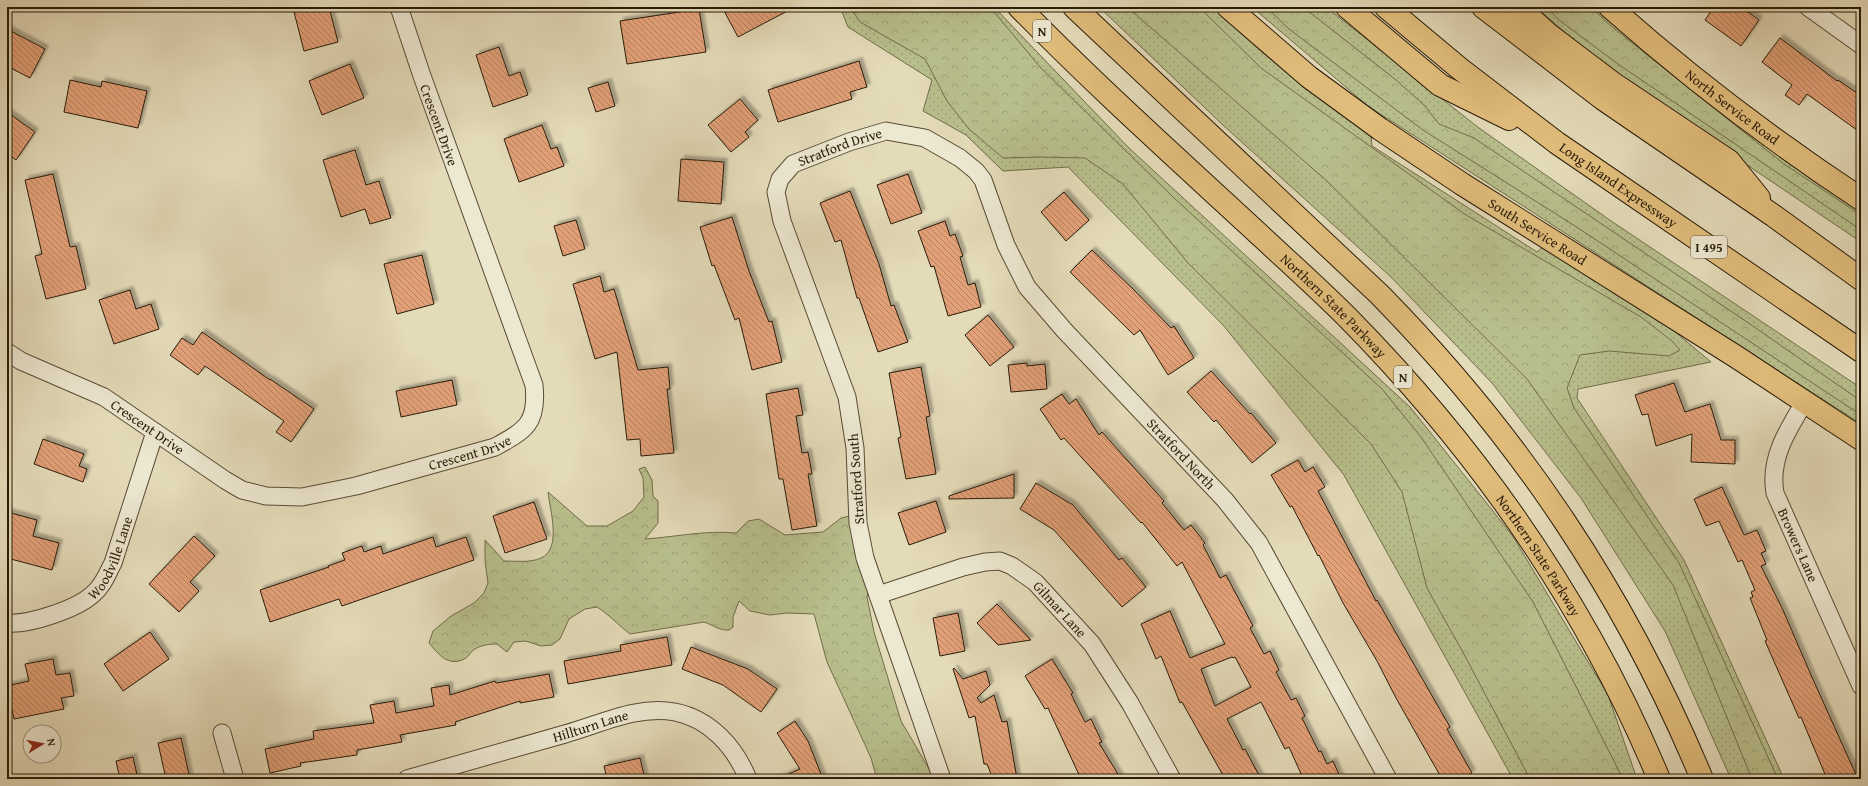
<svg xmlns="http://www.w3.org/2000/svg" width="1868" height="786" viewBox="0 0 1868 786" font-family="'Gentium Book Plus',serif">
  <defs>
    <pattern id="grass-dots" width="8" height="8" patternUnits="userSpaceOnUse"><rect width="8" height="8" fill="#b8bf8c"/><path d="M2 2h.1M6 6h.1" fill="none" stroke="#9ea477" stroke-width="1.8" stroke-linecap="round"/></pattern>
    <pattern id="forest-crowns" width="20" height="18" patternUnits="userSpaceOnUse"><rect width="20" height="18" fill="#b8bf8c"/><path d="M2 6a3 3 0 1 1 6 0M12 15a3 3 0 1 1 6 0" fill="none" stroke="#9ea477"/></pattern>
    <pattern id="building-back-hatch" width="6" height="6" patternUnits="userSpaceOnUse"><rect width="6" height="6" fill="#e3a179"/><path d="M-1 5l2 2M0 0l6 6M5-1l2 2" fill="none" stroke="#b88261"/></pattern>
    <filter id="shadow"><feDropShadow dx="3.5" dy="-3.5" stdDeviation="1" flood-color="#0004"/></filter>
  </defs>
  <rect width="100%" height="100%" fill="#e4dbb9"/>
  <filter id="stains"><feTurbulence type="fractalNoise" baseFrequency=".005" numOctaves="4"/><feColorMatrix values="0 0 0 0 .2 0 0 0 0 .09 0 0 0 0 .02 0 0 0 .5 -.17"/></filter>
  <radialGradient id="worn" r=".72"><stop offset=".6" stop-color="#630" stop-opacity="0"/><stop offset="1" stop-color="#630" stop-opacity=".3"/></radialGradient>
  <path fill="url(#grass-dots)" stroke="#706d4a" d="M840,7h154l135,141 281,259 102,128 96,160 29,84h-124l-169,-304 -121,-150 -155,-158 -65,4 -37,-36 -43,-24 9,-31 -84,-53z
    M1099,7h118l154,128 1,11 165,106 6,-5 130,83 38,32 -133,27 -1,9 107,162 100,219h-53l-66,-148 -84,-133 -89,-115 -101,-106 -167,-151z
    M1252,7h74l153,121 135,95 247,165v36l-493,-318z
    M1536,7h60l30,28 235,174v33l-250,-169z"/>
  <path fill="url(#forest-crowns)" stroke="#706d4a" d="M850,7h140l50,60 133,130 209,192 39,48 112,165 90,177h-93l-65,-123 -38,-68 -25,-96 -31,-48 -183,-181 -65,-79 -38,-26 -44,-1 -38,1 -34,-29 -22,-28 -22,-42 -65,-37z
    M1127,7h72l62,61 205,147 175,102 31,24 8,9 -11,6 -60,-5 -29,4 -13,33 7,20 105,155 99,216h-26l-79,-194 -146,-206 -200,-198z
    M1266,7h37l93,73 28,25 15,19 35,14 273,184 114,79v14l-286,-189 -152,-96 -134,-101z
    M1546,7h45l20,19 173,138 77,51v15l-243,-166 -59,-44z
    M645,467l7,13 1,16 5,5v22l-13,16c30,-2 61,-9 91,-6l12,-12 11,-2 26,16 38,-3 18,-14 9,-2 22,63 -5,18 7,35 27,89 34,58h-58l-6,-21 -44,-96 -13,-48 -27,-1 -17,2 -20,-4 -11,-10 -6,16v10l-4,3c-9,1 -16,-5 -25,-8l-74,12c-12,-9 -20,-19 -33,-27l-12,2 -16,10 -9,20 -8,6 -11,1 -15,-5 -12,1 -7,10 -10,-8c-7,0 -16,1 -22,5 -4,2 -6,7 -9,9 -17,10 -27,-3 -37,-15l4,-12 18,-15 23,-13 10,-10 4,-10 -3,-22v-21l19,21c12,0 26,2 37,-3 21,-9 9,-48 7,-66l39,34h20l26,-15 11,-14 -1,-19 -4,-9z"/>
  <path fill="url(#building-back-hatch)" stroke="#291b08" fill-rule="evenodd" filter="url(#shadow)" d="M314,7h15l9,35 -34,9 -10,-39z
    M722,7h73l-57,30z
    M1714,7h27l18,13 -18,26 -36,-26z
    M699,9l7,43 -79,12 -7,-43z
    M7,29l38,20 -15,29 -23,-12z
    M1780,38l57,43 1,-1 23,16v37l-54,-39 -8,11 -14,-10 7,-10 -30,-23z
    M499,47l10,29 11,-4 8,23 -35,12 -17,-52z
    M859,61l8,26 -17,5 2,7 -74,23 -10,-32z
    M350,64l14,34 -42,17 -13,-34z
    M70,80l31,7 1,-6 45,10 -9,37 -74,-16z
    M608,82l7,24 -19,6 -8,-24z
    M740,99l18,21 -13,12 4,5 -18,15 -23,-27z
    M7,112l28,20 -19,28 -9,-7z
    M542,125l9,24 6,-2 7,19 -45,16 -15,-43z
    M355,150l11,35 13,-4 12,37 -21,6 -5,-15 -24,8 -18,-57z
    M681,159l43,3 -3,42 -43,-3z
    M53,174l17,73 6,-1 10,43 -40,10 -11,-43 7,-2 -17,-74z
    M908,174l14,39 -31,11 -14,-39z
    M850,191l29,73 12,42 3,-1 14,37 -30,10 -19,-54h-2l-16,-58 -6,2 -15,-39z
    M1064,192l25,28 -23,21 -25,-29z
    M732,217l17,54 20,51 3,-1 10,41 -30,8 -13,-52 -4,2 -21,-55 -2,1 -12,-39z
    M576,220l9,29 -22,7 -9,-30z
    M945,221l5,15 5,-2 8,22 -3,1 8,28 7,-2 6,24 -33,9 -14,-50 -3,1 -13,-36z
    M1092,250l40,38 39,40 3,-2 20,32 -26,17 -28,-45 -6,5 -64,-63z
    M422,255l12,49 -37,10 -13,-50z
    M600,276l4,16 10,-3 24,81 30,-3 2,22h-3l7,64 -33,3 -1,-17 -13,1 -10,-88 -22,7 -22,-75z
    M130,290l6,19 15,-5 8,25 -45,15 -15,-44z
    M988,315l26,32 -24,19 -25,-31z
    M202,332l68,48v-1l44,30 -23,33 -15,-10 8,-11 -79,-55 -7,9 -28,-20 12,-17 11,7z
    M1027,363v3l18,-2 2,25 -36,3 -3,-27z
    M921,367l9,49 -4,1 10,57 -30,5 -8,-41 3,-1 -12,-64z
    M1211,371l39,43 1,-1 25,30 -24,20 -36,-43 -2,2 -27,-30z
    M452,380l5,25 -56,12 -5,-26z
    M1674,383l11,29 25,-8 11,36h14v24l-44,-2 1,-28 -36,12 -8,-32 -6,1 -7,-20z
    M798,388l5,27 -7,1 6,37 6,-1 4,22h-4l9,52 -25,4 -9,-51h-4l-13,-85z
    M1062,394l7,10 7,-5 23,36 3,-3 62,69 -2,2 22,27 7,-5 14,18 -2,2 17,33 6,-3 17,32 10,19 -3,2 14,26 6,-3 9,19 -3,2 15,28 5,-2 9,18 -3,2 17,34 2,-1 6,13 6,-3 8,18h-45l6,-3 -13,-29 -4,2 -24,-47 -34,17 16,31 2,-1 16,30h-36l-43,-77 -2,1 -19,-47 -5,3 -15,-35 29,-13 20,47 35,-14 -43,-82 -5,4 -35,-44 -1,1 -77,-85 -3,2 -21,-31zM1232,657l1,1 2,-1 16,30 -36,19 -14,-37z
    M43,439l41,15 -5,12 8,3 -4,13 -49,-18z
    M1298,460l7,12 8,-5 12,20 -7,4 58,110 1,-1 73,127 -3,2 25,44 -11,6h-19l-46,-81 -19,-37 -34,-58 -24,-48 -1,1 -26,-50 -2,1 -19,-32z
    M1014,474v24l-65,1v-3z
    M1036,483l37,22 46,55 3,-2 24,29 -24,20 -68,-77 -34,-21z
    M1722,487l22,48 13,-5 9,21 -5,2 5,11 -5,2 22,44 28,65 47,104h-31l-26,-62 -2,1 -34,-77 2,-1 -17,-42 3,-1 -2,-5 4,-2 -13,-30 -4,2 -19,-41 -13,5 -12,-27z
    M936,501l10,31 -37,13 -11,-32z
    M534,502l13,37 -42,14 -12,-37z
    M7,512l30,8 -4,16 26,7 -7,27 -45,-12z
    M194,536l21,20 -25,26 9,9 -20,21 -30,-28z
    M433,537l3,10 30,-10 8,23 -132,46 -3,-7 -69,23 -10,-32 69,-23 -1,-1 17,-6 -3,-7 20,-7 2,6 17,-6 2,8z
    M997,604l34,36 -33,5 -21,-22z
    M958,613l7,38 -25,5 -7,-38z
    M150,632l19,27 -46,32 -19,-27z
    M667,637l5,28 -104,19 -4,-23 57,-10 -1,-6z
    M691,647l57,22 29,20 -16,23 -38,-27 -41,-16z
    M53,659l3,16 14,-2 4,23 -13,2 3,11 -50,10 -7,-33 22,-5 -4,-17z
    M1052,659l21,34 -2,1 14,28 6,-3 11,23 -3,1 22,36h-40l-33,-71 -3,1 -20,-33z
    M954,668l9,11 23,-8 4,14 -13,13 4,5 13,-8 8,27 5,-1 10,58h-24l-6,-15h-3l-9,-48 -6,2 -16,-49z
    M549,674l5,23 -34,6v-2l-65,21 1,3 -56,10 2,7 -45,8v5l-57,8 1,3 -31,7 -5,-24 49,-10 -1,-8 61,-8 -4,-18 24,-4 2,12 38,-7 -3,-18 18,-3 1,10 45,-14 1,2z
    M795,721l13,20 15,38h-46l23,-10 -23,-36z
    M181,738l9,41h-24l-8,-36z
    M133,757l5,22h-18l-4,-18z
    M640,758l5,21h-38l-3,-13z"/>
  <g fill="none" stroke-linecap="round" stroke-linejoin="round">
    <defs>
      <g id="minor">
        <path d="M1808,7l53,38"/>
        <path id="s1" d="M7,352l14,9 83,36 121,83 17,10 24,6 36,1 54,-11 139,-39c31,-17 43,-24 39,-62l-112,-309 -23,-69"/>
        <path id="s2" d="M1804,403c-17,28 -35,56 -29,90l86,193"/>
        <path id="s3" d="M878,595l85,-28 22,-5 15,-1 12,5 23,16 57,62 38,59 42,76"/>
        <path id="s4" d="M7,623c22,2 70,-14 86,-29 10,-8 14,-20 20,-31l42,-131"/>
        <path d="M222,733l13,46"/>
        <path id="s5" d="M407,779c53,-15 106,-30 158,-45 36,-10 72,-29 110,-22 35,7 60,35 73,67"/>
        <path id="s6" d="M942,779l-77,-221 -7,-35 -3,-75 -8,-51 -65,-176 -6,-29 4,-13 13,-15 56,-22 37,-11 39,7 35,20 16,13 7,9 23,65 21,42 37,43 161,170 34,43 129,236"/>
      </g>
      <g id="major">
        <path id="s7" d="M1228,7l81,70 71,52 82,55 273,172 126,83"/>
        <path id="s8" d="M1610,7c79,70 163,134 251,192"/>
      </g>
      <g id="highway">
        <path id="s9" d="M1019,7c78,80 162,155 244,231 28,26 57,52 85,80 131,133 239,288 311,461"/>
        <path d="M1074,7l306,288c140,143 245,299 322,484"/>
        <path d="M1347,7l93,78 69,34"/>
        <path id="s10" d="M1386,7l73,61 98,75 304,208"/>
        <path d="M1483,7l120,92 171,117 87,63"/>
        <path d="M1518,7l30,27 66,50 115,77 30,37"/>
      </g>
    </defs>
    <use href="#minor" stroke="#584b34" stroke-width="19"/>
    <use href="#major" stroke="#291b08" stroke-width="24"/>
    <use href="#highway" stroke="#291b08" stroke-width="24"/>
    <use href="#minor" stroke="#ede8d2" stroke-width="17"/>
    <use href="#major" stroke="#e2be7c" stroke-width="22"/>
    <use href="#highway" stroke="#e2be7c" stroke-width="22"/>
  </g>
  <g text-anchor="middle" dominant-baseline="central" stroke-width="4" stroke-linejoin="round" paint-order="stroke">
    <g fill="#ede8d2" stroke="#645845" stroke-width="1">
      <rect x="1033" y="20" width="18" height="22" rx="3"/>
      <rect x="1691" y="236" width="36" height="22" rx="3"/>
      <rect x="1394" y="366" width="18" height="22" rx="3"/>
    </g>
    <g font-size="13" font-weight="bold" fill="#291b08">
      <text x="1042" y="31">N</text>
      <text x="1709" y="247">I 495</text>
      <text x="1403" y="377">N</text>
    </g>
    <g font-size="14" fill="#291b08" stroke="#ede8d2">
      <text stroke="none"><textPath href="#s8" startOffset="158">North Service Road</textPath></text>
      <text transform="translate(439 125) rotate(70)">Crescent Drive</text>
      <text stroke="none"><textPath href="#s6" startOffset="697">Stratford Drive</textPath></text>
      <text stroke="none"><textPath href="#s10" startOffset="293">Long Island Expressway</textPath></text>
      <text stroke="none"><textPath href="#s7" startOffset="383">South Service Road</textPath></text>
      <text stroke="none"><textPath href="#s9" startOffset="434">Northern State Parkway</textPath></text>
      <text stroke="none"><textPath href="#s1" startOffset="160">Crescent Drive</textPath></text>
      <text stroke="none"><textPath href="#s1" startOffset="508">Crescent Drive</textPath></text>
      <text stroke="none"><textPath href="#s6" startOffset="1201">Stratford North</textPath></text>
      <text transform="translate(856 479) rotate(-94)">Stratford South</text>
      <text stroke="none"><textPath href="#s2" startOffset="154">Browers Lane</textPath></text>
      <text stroke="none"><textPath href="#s4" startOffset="133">Woodville Lane</textPath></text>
      <text stroke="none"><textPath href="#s9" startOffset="758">Northern State Parkway</textPath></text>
      <text stroke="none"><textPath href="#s3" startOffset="205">Gilmar Lane</textPath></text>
      <text stroke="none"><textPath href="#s5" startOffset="191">Hillturn Lane</textPath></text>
    </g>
  </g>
  <rect width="1868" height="786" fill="none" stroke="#e4dbb9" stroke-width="24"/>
  <rect x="8" y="8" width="1852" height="770" fill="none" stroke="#291b08" stroke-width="2"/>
  <rect x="12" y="12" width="1844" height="762" fill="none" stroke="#291b08"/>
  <g transform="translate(42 744) rotate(80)"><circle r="19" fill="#ede8d2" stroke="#9f9681"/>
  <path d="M0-3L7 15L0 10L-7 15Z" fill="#8f2418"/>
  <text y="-6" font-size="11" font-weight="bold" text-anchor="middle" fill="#291b08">N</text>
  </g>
  <rect width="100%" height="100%" filter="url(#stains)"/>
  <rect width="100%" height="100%" fill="url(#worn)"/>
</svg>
